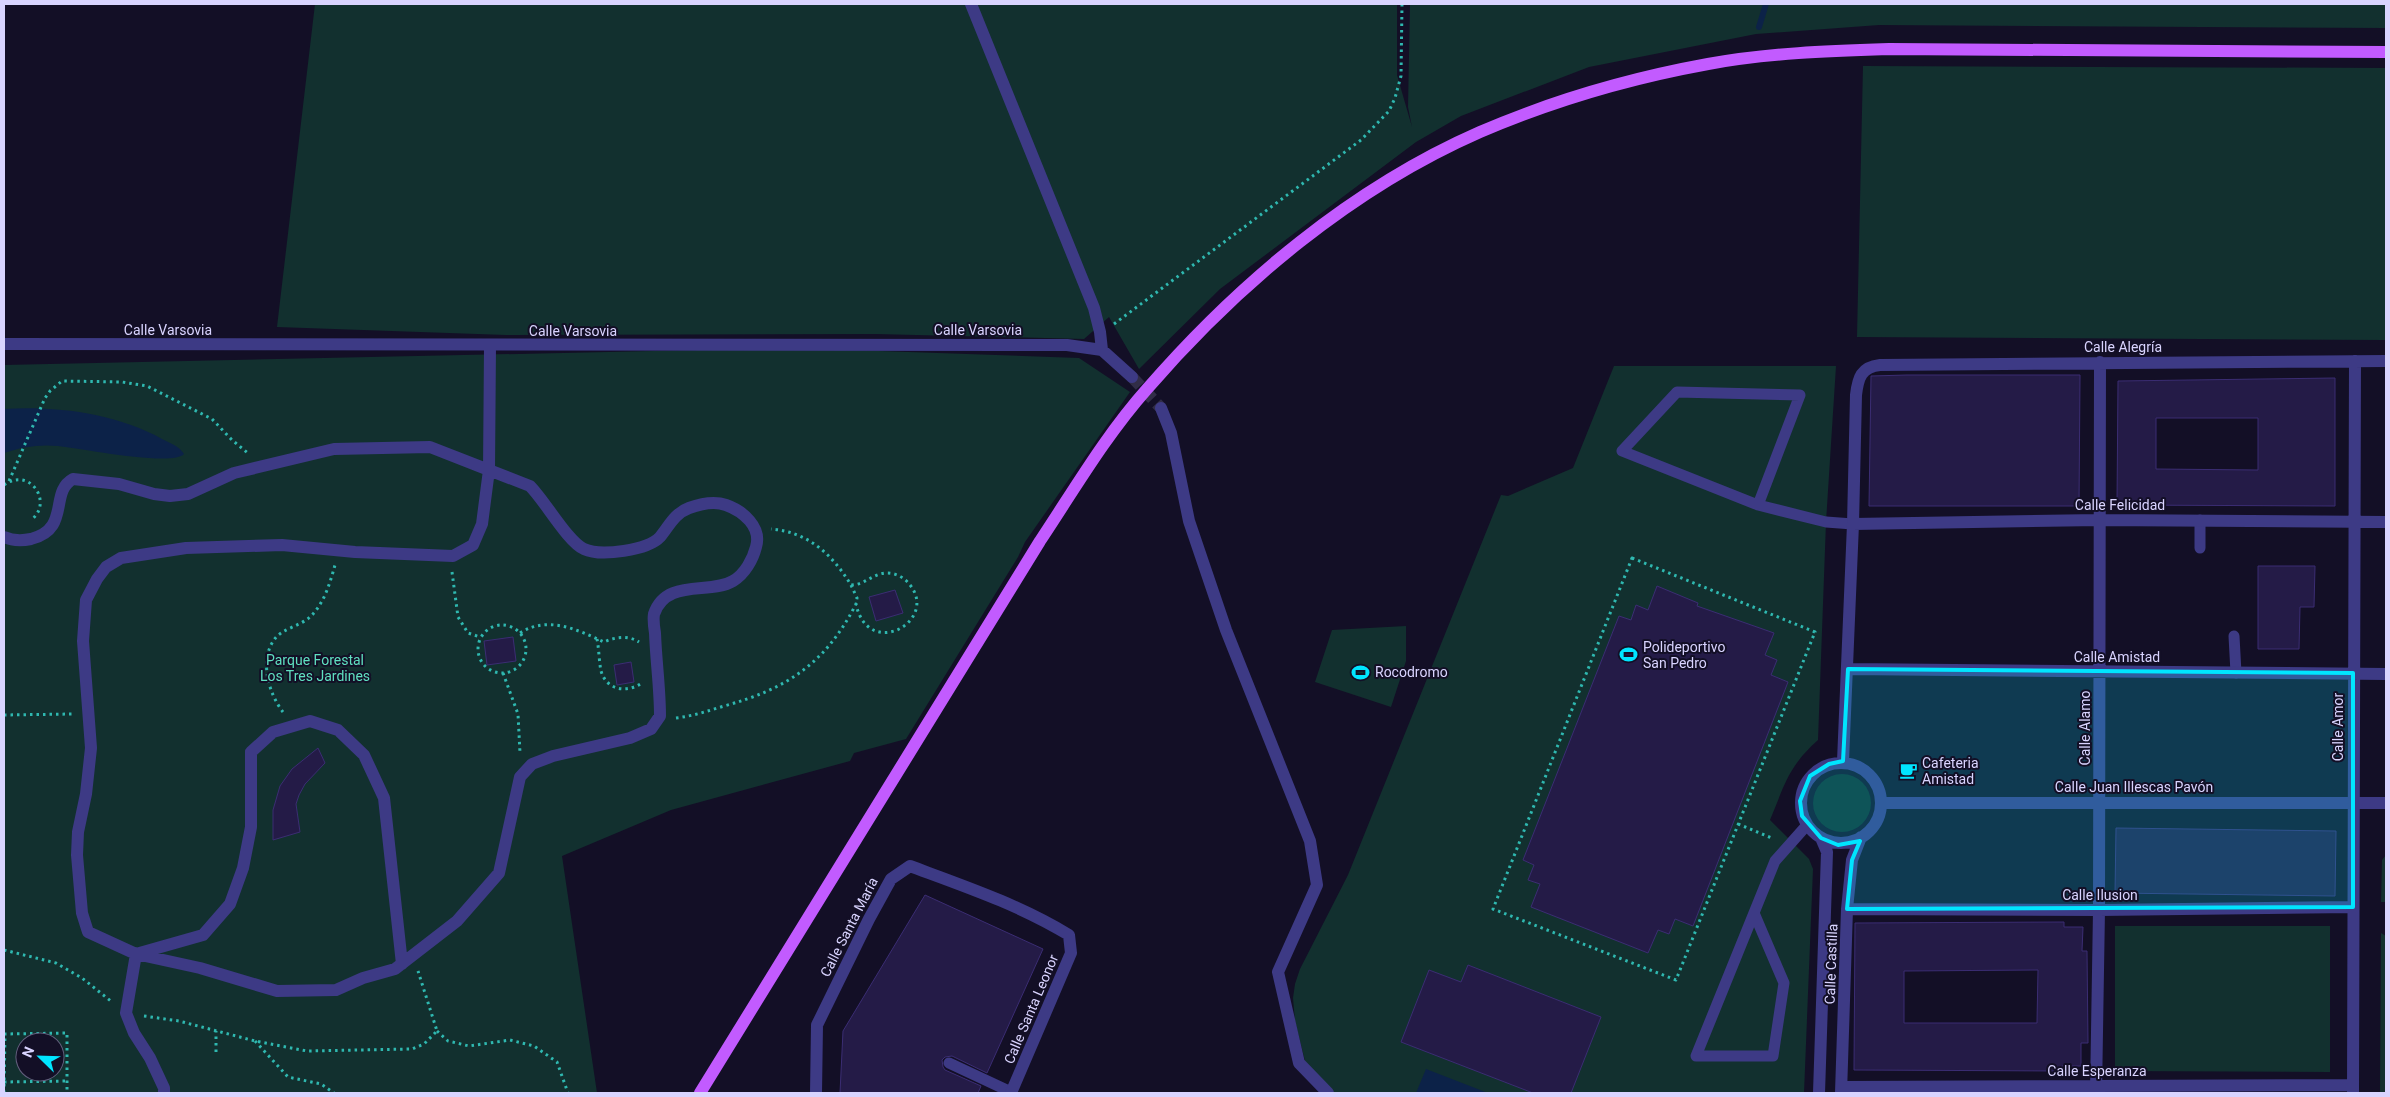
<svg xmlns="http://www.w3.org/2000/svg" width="2390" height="1097" viewBox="0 0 2390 1097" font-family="Roboto,sans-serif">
  <rect width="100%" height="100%" fill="#130f26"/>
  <path fill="#12302f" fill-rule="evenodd" d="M315,4h1082v71l15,52 -4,-20 2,-103h976v24l-507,-3 -123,9 -167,33 -128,49 -45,26 -196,147 -81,80 -30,-52 -25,22 -208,-5 -370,1 -229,-8z
    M1863,66l523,2v272l-529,-3z
    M792,348l287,10 51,34 -105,150 -7,15 -112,182 -52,14 -4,8 -179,49 -109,46 35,237h-593v-728zM25,1042h30v30h-30z
    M1614,366h222l-10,156 -8,218c-30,27 -33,44 -48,80l39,39 4,10 -9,224h-472l-27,-32 -10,-40 -2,-23 2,-14 5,-15 48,-94 153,-380 7,1 65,-28z
    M1406,626v35l-15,46 -76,-25 17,-52z
    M1813 803a29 29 0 1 1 58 0a29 29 0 1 1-58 0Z
    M2386,855v47h-5l1,-42z
    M2115,926h215v146l-215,-1z
    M2381,933l5,3v157h-6z"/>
  <path fill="#0c2248" d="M4,409c53,-3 111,4 158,30 8,4 17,7 22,15 -11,13 -106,-6 -126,-8 -18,-2 -37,1 -54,7z
    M1426,1069l62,24h-72z"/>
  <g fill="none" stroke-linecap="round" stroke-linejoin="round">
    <path stroke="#0c2248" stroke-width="6" d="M1759,27l7,-23"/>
  </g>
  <path fill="#241b47" stroke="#3b2d73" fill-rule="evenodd" d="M1907,375h173l-1,131h-210l2,-130z
    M2335,378v128l-218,-1 1,-124zM2156,418h102v52l-102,-1z
    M2258,566h57l-1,41h-14l-1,42h-41z
    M1657,586l41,17 -1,3 77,27 -9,22 12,5 -6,15 17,7 -95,244 -18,-7 -6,15 -11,-4 -10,23 -117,-46 9,-23 -12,-4 6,-15 -11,-5 96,-244 12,4 5,-15 12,5z
    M895,590l8,23 -27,8 -7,-24z
    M513,637l3,24 -29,4 -3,-24z
    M631,662l3,20 -17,3 -3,-20z
    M318,748l7,15 -20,21 -6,11 -3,9 4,28 -27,8v-30l7,-24 12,-17z
    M2116,828l220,3 -1,65 -220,-3z
    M925,895l118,54 -56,124 -35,-17 -7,1 -3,3 1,7 2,3 36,16 -3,7h-138l3,-62z
    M2064,922v5h19l-1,24h5l1,92h-7v23h-19v5l-208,-1 1,-147zM2038,970l-1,53h-133v-52z
    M1468,965l133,52 -30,76h-38l-132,-51 28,-72 32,12z"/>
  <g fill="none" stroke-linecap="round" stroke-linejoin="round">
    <path stroke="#312d47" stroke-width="12" stroke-dasharray="12 6" stroke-linecap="butt" d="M1132,377l29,31"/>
    <path stroke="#2fb8b0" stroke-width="3" stroke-dasharray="2.5 4" stroke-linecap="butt" d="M1114,324l247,-184 28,-29 6,-13 6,-22 1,-72
      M9,481l36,-83 5,-7 12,-10 60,1 25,4 65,33 20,21 17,14
      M4,485c26,-19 50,18 27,35
      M1632,558l183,74 -139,348 -183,-71z
      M452,572l6,45 10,16 12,4
      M851,585l6,13 -1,6
      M478 649a24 24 0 1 1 48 0a24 24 0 1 1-48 0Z
      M520,633c28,-18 58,-3 84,9 11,-5 24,-7 35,0
      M597,639c2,10 2,22 4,32 6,20 26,22 41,12
      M503,673l15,41 2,39
      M283,712c-14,-18 -24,-51 -9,-72 7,-11 26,-14 36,-23 14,-13 20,-34 25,-52
      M4,715l69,-1
      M676,718c17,-2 32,-7 48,-12 63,-17 102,-43 132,-102 12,57 83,17 54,-19 -5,-7 -14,-12 -23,-12 -14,0 -22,12 -36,12 -19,-31 -43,-53 -80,-56
      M1738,824l36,15
      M4,950l52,13 26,15 30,24
      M144,1016l35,5 76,20 52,10 105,-2 12,-5 13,-13 -19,-60
      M437,1031l11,10 21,5 41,-6 24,6 23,16 11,31
      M4,1034l63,-1v60
      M255,1041l33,36 33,7 13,9
      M216,1052v-21
      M4,1082l63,-1
      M4,1093l1,-59"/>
    <path stroke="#3d3a85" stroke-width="11" d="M1758,505l-136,-54 55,-59 123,3 -42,110 68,17 27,2
      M2200,548v-28
      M2234,636l2,37
      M1754,913l30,70 -11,73h-77l79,-195 32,-36
      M949,1063l62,29"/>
    <path stroke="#3d3a85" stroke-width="12" d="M971,4l123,304 6,24 2,18
      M4,344l1063,1 35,5 30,27
      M1161,408l10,25 18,88 37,109 84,211 7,44 -39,87 21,91 29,30
      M1853,524l246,-4 287,2
      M4,537c9,4 17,4 27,2 40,-10 18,-47 42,-60l46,5 35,10 16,2 18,-2 46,-21 100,-24 96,-2 100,39c15,15 38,56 54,63 17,8 64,1 76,-12 9,-11 15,-24 29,-29 11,-4 26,-7 37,-3 17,6 36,22 30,42 -3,12 -11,27 -23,34 -23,14 -67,-3 -79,33 -1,6 0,13 1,19 1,28 5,55 5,83l-9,13 -21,9 -77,18 -21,8 -12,13 -21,96 -42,48 -62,48 -32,9 -27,12 -59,1 -77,-23 -64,-14 -10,59 8,20 16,25 14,30v5
      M1848,669l538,5
      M1843,761l10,-237 3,-129c2,-17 5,-28 24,-30l506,-4
      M1801 803a40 40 0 1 1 80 0a40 40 0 1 1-80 0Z
      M1883,803h503
      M1847,909l252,1 254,-3
      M402,964l-18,-166 -20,-43 -26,-25 -28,-9 -37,11 -22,20v75l-8,41 -13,36 -27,31 -67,19 -48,-22 -6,-19 -5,-58 1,-23 8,-38 5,-46 -8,-107 3,-41 11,-21 9,-12 15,-9 65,-10 96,-3 73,7 98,4 20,-11 9,-21 7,-54 1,-124
      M1842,1087l511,-2
      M816,1093l1,-68 52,-106 22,-40 19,-13c54,20 110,39 159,69l2,18 -60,140
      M1819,1093l8,-241 -6,-14
      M1841,1093l6,-184 5,-49 9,-23
      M2096,1093l3,-183 1,-548
      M2353,1093l2,-732"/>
    <path stroke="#c25bff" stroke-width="12" d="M700,1093l340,-552c34,-51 66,-106 107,-152 91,-105 205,-201 333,-257 72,-31 151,-54 228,-68 60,-11 120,-13 181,-15l497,3"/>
  </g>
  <path fill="#00e5ff" fill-opacity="0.2" stroke="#00e5ff" stroke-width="4" stroke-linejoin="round" d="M1848,669l505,4v234l-506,2 5,-49 8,-19 -22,4 -17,-7 -19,-22 -2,-15 10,-25 19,-12 14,-3z"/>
  <defs>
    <symbol id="stadium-bare" viewBox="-9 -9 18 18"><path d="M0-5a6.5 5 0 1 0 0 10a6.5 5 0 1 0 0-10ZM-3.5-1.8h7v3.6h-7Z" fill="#00e5ff" stroke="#130f26" stroke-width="2.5" paint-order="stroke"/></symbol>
    <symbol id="cafe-bare" viewBox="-9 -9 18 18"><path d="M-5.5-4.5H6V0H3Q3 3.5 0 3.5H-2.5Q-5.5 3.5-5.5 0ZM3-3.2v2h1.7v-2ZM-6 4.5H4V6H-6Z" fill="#00e5ff" stroke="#130f26" stroke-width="2.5" paint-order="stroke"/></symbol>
  </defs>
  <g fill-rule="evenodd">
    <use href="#stadium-bare" x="1616" y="642" width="25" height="25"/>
    <use href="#stadium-bare" x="1348" y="660" width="25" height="25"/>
    <use href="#cafe-bare" x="1896" y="758" width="25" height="25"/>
  </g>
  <g text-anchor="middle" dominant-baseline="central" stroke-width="4" stroke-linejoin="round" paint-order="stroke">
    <g font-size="14" fill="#d9d4ff" stroke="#130f26">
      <text x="168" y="330">Calle Varsovia</text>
      <text x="978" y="330">Calle Varsovia</text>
      <text x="573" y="331">Calle Varsovia</text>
      <text x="2123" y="347">Calle Alegría</text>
      <text x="2120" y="505">Calle Felicidad</text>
      <text x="2117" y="657">Calle Amistad</text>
      <text transform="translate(2338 727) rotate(-90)">Calle Amor</text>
      <text transform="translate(2085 728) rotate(-90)">Calle Alamo</text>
      <text x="2134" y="787">Calle Juan Illescas Pavón</text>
      <text x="2100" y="895">Calle Ilusion</text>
      <text transform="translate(849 927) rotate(-63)">Calle Santa María</text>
      <text transform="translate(1831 964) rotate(-88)">Calle Castilla</text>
      <text transform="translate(1031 1009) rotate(-67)">Calle Santa Leonor</text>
      <text x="2097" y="1071">Calle Esperanza</text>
    </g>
    <g font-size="14" fill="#d9d4ff" stroke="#130f26" text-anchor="start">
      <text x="1643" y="647">Polideportivo<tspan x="1643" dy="16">San Pedro</tspan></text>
      <text x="1375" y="672">Rocodromo</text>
      <text x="1922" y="763">Cafeteria<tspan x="1922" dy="16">Amistad</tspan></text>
    </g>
    <g font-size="14" fill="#5fe0c0" stroke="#130f26">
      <text x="315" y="660">Parque Forestal<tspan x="315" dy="16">Los Tres Jardines</tspan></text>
    </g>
  </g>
  <rect width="2390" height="1097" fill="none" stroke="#d9d4ff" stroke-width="10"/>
  <g transform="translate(40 1057) rotate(293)"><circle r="24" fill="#130f26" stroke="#625e7d"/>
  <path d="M0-4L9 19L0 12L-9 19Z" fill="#00e5ff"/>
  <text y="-8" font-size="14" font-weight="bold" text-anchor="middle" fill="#d9d4ff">N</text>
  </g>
</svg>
